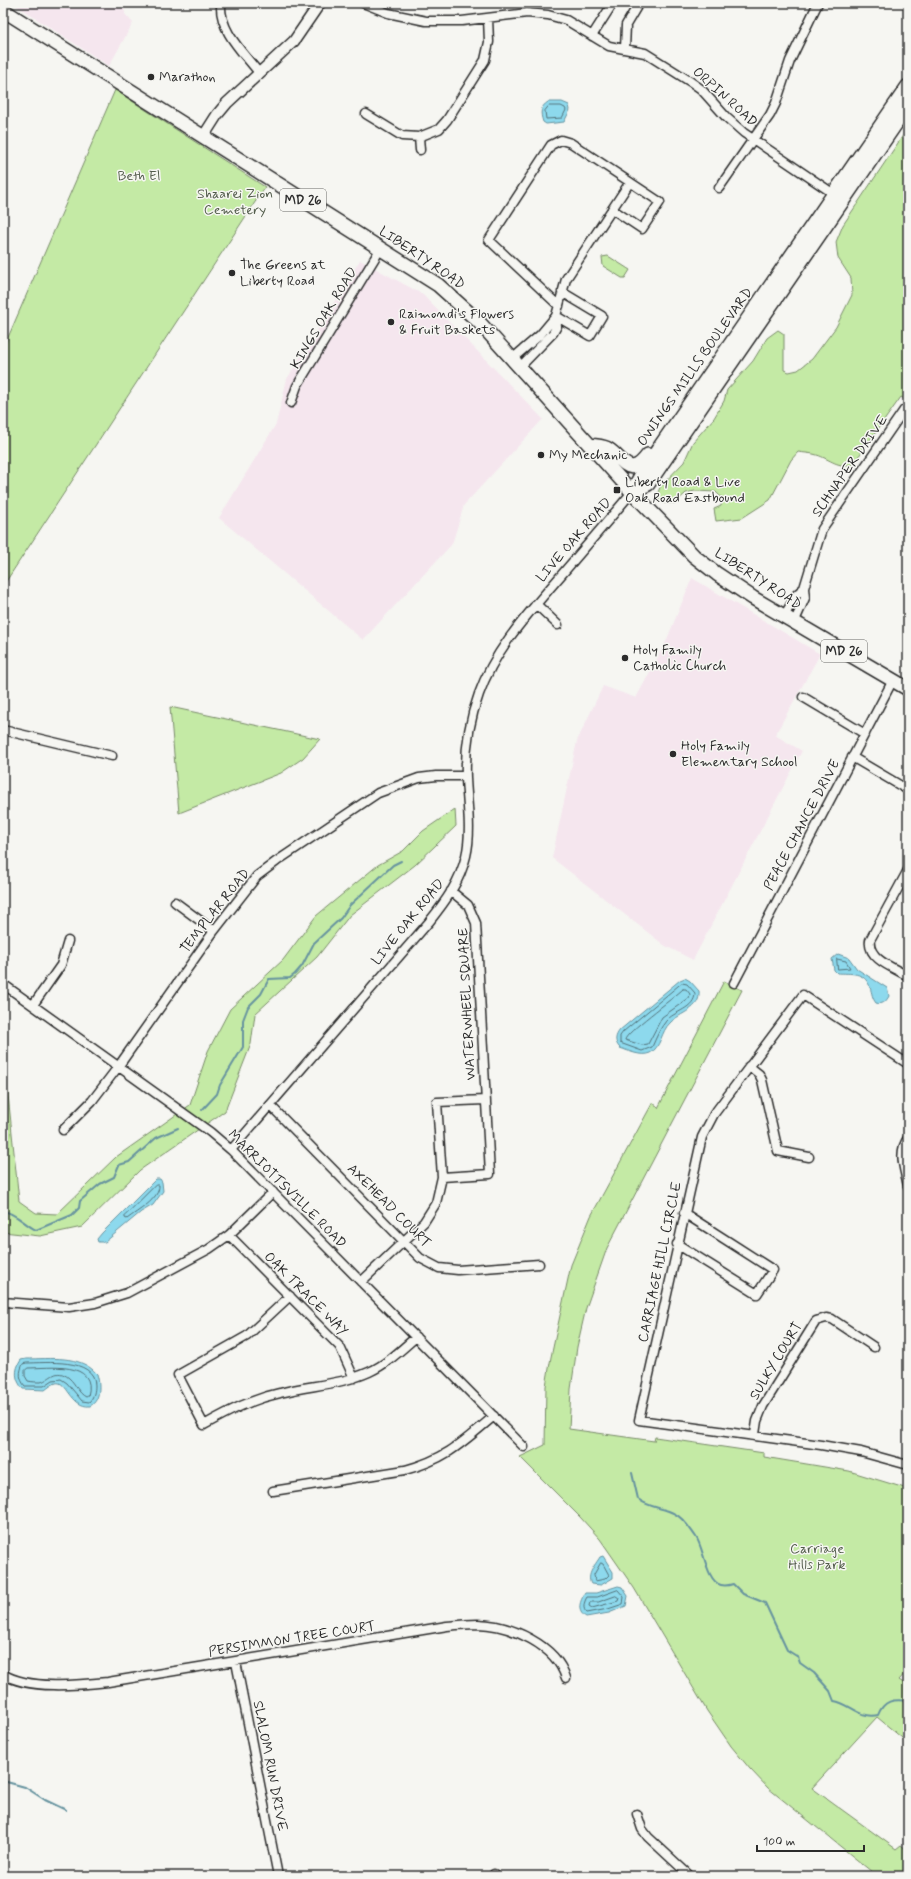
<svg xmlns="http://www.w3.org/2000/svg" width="911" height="1879" viewBox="0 0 911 1879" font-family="Mynerve,sans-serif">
  <rect width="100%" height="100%" fill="#f6f6f2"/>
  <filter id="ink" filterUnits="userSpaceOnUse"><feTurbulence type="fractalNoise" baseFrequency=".025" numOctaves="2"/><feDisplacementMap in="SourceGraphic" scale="8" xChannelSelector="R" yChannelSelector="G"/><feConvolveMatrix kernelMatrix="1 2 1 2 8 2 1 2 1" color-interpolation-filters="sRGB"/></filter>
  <g filter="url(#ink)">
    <path fill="#f5e6ee" d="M12,3h113l-1,3 1,8 8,9 -24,43z
      M360,260l62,34 121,125 -79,86 -12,39 -89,96 -144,-122 57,-94 11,-45z
      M692,578l128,76 -45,81 27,16 -109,209 -29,-15 -112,-87 25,-117 26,-55 33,12 29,-54z"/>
    <path fill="#c4eaa5" stroke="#788a68" d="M115,90l150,97 -262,399v-237z
      M908,128v273l-7,-4 -48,67c-14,5 -23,-5 -36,-9 -6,-2 -13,-2 -19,-3l-7,8 -21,40 -28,18 -26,3 -2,-12 7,-3 1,-8 -6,-6 -21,-1 -9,2 -11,10h-11l-8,-5 4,-11 24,-25 9,-20 21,-24 10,-17 3,-11 26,-29 14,-23 11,-8 6,4v36l5,2 9,-2 14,-11 24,-32 16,-32 -1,-17 -13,-20 -2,-16 7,-17z
      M608,256l22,14 -5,8h-3l-19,-12 -1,-9z
      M170,707l150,32 -17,19 -22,15 -102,40z
      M455,809l1,17 -41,39 -65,50 -33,42 -62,57 -4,30 -26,67 -85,59 -58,57 -42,9 -37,-4v-186l16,155 17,12 21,1 59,-57 74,-52 18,-54 22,-42 53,-49 33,-44 62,-51 25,-14 20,-20z
      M724,981l18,9 -135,258 -21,60 -9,39 -6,42 -2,40 85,12 1,-4 109,16v4l85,14 59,18v181l-9,10 9,6v57l-31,-26 -65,71 84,61 5,-4 7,6v25h-31l-109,-88 -18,-19 -19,-23 -24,-35 -73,-123 -34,-49 -20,-22 -60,-60 25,-12 1,-59 5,-29 20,-92 20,-49 62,-114 5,6z"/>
    <path fill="#8dd9ed" stroke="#66939f" d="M548,102h14l7,3 1,5 -6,12 -18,2 -3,-2c-3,-9 -3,-15 5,-20z
      M838,954l11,4 8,11 30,19 2,8c-3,6 -7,9 -13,7 -4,-5 -4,-10 -6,-16 -6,-16 -19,-13 -33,-14l-3,-3 -2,-11z
      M685,978l5,3 9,10c2,19 -19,21 -29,32 -9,8 -9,25 -20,30 -9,4 -21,-2 -30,-5 -6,-6 -5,-12 0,-18l60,-50z
      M156,1179h4l2,3 1,9 -10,14 -12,7 -36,30h-7l-1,-3 5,-6z
      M26,1359c24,0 54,-5 71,15 3,10 4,26 -7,32 -19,2 -23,-26 -34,-23 -4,1 -8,5 -11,7l-22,-1c-8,-9 -9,-19 -2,-29z
      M603,1556l10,16v6l-12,7 -10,-1c-5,-9 4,-19 9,-27z
      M618,1586l4,1 6,9 -2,10 -17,7 -23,4c-10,-6 -6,-16 -1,-24h11z"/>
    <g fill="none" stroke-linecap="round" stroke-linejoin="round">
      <path stroke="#527179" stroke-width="1" d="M549,106h12l4,2 1,2 -4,8 -16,1 -1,-8z
        M837,959l9,2 4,7 -12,1z
        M682,983l5,1 8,9c0,16 -21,18 -29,28 -6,7 -10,17 -14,26l-10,4 -22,-8v-7l3,-4z
        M683,989h3l4,5 -1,4 -27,19 -14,27 -6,1 -17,-5c0,-7 49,-42 58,-51z
        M156,1185h3c1,14 -22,26 -32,34l-2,-1v-2z
        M27,1363c18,0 68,-6 68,22 0,6 -1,12 -6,17l-7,-1 -15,-18 -6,-4 -8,1 -9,6h-19c-6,-7 -6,-14 -2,-22z
        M28,1368c21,0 70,-8 60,28l-2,1c-8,-4 -10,-13 -17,-19 -13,-11 -18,1 -28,4 -4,0 -9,0 -13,-1l-3,-5v-5z
        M601,1563l2,1 6,11 -4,4 -10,2 -1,-6z
        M618,1590l6,7 -1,7 -15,5 -21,4c-5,-4 -3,-11 0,-16h10z
        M616,1596l3,2 -1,3 -26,7 -3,-2 1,-4h8z"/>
      <path stroke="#66939f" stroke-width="2" d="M202,1110l15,-16 3,-9 23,-38v-27l5,-13 13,-13 8,-15 21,-1 5,-4 7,-8 12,-23 27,-25 9,-13 43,-40 8,-4
        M3,1211c13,2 21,13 33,19l36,-15 7,-7 1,-7 20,-17 14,-7 5,-12 10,-3 27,-24 22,-10
        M632,1473l6,26c13,10 25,8 37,15 9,4 15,15 21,23 8,11 10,44 25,48 4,1 9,0 12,-1l10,10 22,9 22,47 11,7 2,6 14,10 16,18 4,10c16,2 25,18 44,14 6,-15 15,-16 30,-14
        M3,1781l22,6 20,13 21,10"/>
      <defs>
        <path id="minor" d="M221,3c-2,28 22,49 38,70
          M363,3l25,10 38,8h36l65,-8 21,2 18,5 43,26 36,7 46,29 10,7 25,28 18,16 90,61
          M592,36l21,-33
          M625,49l1,-24 13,-22
          M366,114l36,22 17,1 20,-8 8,-9 38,-60 4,-18 -1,-24
          M419,137l1,13
          M719,188l51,-73 6,-12 14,-42 28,-58
          M562,292l40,24 -12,20 -34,-20 10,-37 64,-97
          M559,306l-70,-66 62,-95 10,-5 10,3 89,59 -18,27 -30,-20
          M512,359l28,-24 16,-19 1,10 -4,7 -33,34
          M291,403l6,-17 84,-138
          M536,604l22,21
          M784,616l13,-22 7,-6
          M794,623l11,-25 -1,-10 18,-59 82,-119 4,3
          M803,697l62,37
          M3,730l109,26
          M852,757l56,33
          M908,870l-38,70c-3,19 24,28 38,36
          M175,902l39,29
          M734,983l159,-303
          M3,984l207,148 21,18 293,297
          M33,1005l28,-40 7,-24
          M908,1064l-105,-69 -89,119 -12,23 -63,283 182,25 40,7 47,13
          M749,1066l10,8 3,6 16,71 31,6
          M270,1105l150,153 19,10 19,2 81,-6
          M63,1130l29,-29 26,-34 96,-136 43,-55 20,-15 101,-68 41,-15 17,-2h30
          M908,1138c-11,15 -3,32 0,48
          M231,1150l198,-228c16,-20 31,-40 37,-66 6,-25 1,-53 0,-78 -1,-29 3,-57 13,-84 16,-45 48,-79 78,-114 25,-29 50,-58 75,-88
          M442,1177l48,-3 -14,-251 -8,-18 -17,-14
          M229,1235l111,112 14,31
          M677,1244l80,50 16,-24 -89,-57
          M361,1282l63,-60 12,-19 6,-26 -5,-75 48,-2
          M290,1296l-43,40 -69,39 26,50c25,-14 48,-26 76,-32 30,-8 60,-8 89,-21 18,-8 32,-22 47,-35
          M3,1302l66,5 26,-4 32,-10 82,-44 20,-14 44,-43
          M755,1434l2,-13 6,-15 53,-85 10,-3 6,1 42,28
          M273,1491l132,-21c41,-11 57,-27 89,-54
          M236,1662l42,214
          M3,1674c25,16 76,11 105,8l339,-56c10,-1 21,-2 31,-2 33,1 78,21 88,54
          M637,1814l5,15 6,8 42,39
          M494,1874v2"/>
        <path id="tertiary" d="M203,137l14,-22 10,-12 67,-62 26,-38"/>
        <path id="primary" d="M3,10l435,275 40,36 154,171 62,64 23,18 36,24 155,91
          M590,445c5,1 14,1 18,4 16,10 21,31 40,6
          M632,492l8,-15 19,-29 249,-362
          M632,492l16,-8 260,-378"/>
      </defs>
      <use href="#minor" stroke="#2b2b2b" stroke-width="11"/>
      <use href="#tertiary" stroke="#2b2b2b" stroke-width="13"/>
      <use href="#primary" stroke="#2b2b2b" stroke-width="16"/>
      <use href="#minor" stroke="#f6f6f2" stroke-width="8"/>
      <use href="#tertiary" stroke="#f6f6f2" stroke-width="10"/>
      <use href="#primary" stroke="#f6f6f2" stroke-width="13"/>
    </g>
  </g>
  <g fill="#2b2b2b" stroke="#f6f6f2" stroke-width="1.5">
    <circle cx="151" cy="77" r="4"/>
    <circle cx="232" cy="273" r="4"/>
    <circle cx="391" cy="322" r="4"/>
    <circle cx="541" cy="455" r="4"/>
    <rect x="613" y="486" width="8" height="8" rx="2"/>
    <circle cx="625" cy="658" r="4"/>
    <circle cx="673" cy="754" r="4"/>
  </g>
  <g text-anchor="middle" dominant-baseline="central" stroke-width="3" stroke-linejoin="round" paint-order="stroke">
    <g fill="#f6f6f2" stroke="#686867" stroke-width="1">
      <rect x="280" y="189" width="46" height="22" rx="3"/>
      <rect x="821" y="640" width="46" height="22" rx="3"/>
    </g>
    <g font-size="13" font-weight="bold" fill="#2b2b2b">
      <text x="303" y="200">MD 26</text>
      <text x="844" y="651">MD 26</text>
    </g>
    <g font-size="14" fill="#2b2b2b" stroke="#f6f6f2" text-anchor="start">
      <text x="159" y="77">Marathon</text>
      <text x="240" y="265">The Greens at<tspan x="240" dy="16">Liberty Road</tspan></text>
      <text x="399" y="314">Raimondi's Flowers<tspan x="399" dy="16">&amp; Fruit Baskets</tspan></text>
      <text x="549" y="455">My Mechanic</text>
      <text x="625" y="482">Liberty Road &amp; Live<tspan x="625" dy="16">Oak Road Eastbound</tspan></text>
      <text x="633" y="650">Holy Family<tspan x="633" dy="16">Catholic Church</tspan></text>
      <text x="681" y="746">Holy Family<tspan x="681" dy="16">Elementary School</tspan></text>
    </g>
    <g font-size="14" fill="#2b2b2b" stroke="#f6f6f2">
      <text transform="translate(725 97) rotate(42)">ORPIN ROAD</text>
      <text transform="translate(422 258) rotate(34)">LIBERTY ROAD</text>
      <text transform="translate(324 318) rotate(-59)">KINGS OAK ROAD</text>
      <text transform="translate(695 367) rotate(-55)">OWINGS MILLS BOULEVARD</text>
      <text transform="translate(850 466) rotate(-55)">SCHNAPER DRIVE</text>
      <text transform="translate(574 540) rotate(-49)">LIVE OAK ROAD</text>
      <text transform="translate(758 579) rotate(33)">LIBERTY ROAD</text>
      <text transform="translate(802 825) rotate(-62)">PEACE CHANCE DRIVE</text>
      <text transform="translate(215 911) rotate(-52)">TEMPLAR ROAD</text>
      <text transform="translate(408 922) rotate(-51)">LIVE OAK ROAD</text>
      <text transform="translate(467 1004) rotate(-93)">WATERWHEEL SQUARE</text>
      <text transform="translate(287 1189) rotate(45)">MARRIOTTSVILLE ROAD</text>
      <text transform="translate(389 1206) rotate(45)">AXEHEAD COURT</text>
      <text transform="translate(660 1262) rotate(-78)">CARRIAGE HILL CIRCLE</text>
      <text transform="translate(306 1294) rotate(45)">OAK TRACE WAY</text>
      <text transform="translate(776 1361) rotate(-59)">SULKY COURT</text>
      <text transform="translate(292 1639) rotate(-9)">PERSIMMON TREE COURT</text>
      <text transform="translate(270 1766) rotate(79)">SLALOM RUN DRIVE</text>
    </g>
    <g font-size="14" fill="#515b4a" stroke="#f6f6f2">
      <text x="139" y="176">Beth El</text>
      <text x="235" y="194">Shaarei Zion<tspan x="235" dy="16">Cemetery</tspan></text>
      <text x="817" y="1549">Carriage<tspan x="817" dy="16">Hills Park</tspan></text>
    </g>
  </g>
  <rect width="911" height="1879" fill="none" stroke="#f6f6f2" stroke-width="16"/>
  <rect x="8" y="8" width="895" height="1863" fill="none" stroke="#2b2b2b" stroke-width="1.5" filter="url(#ink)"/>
  <path d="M757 1845v6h107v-6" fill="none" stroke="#2b2b2b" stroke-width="2"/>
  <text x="763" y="1845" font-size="12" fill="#2b2b2b" stroke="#f6f6f2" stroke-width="3" paint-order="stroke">100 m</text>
</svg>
